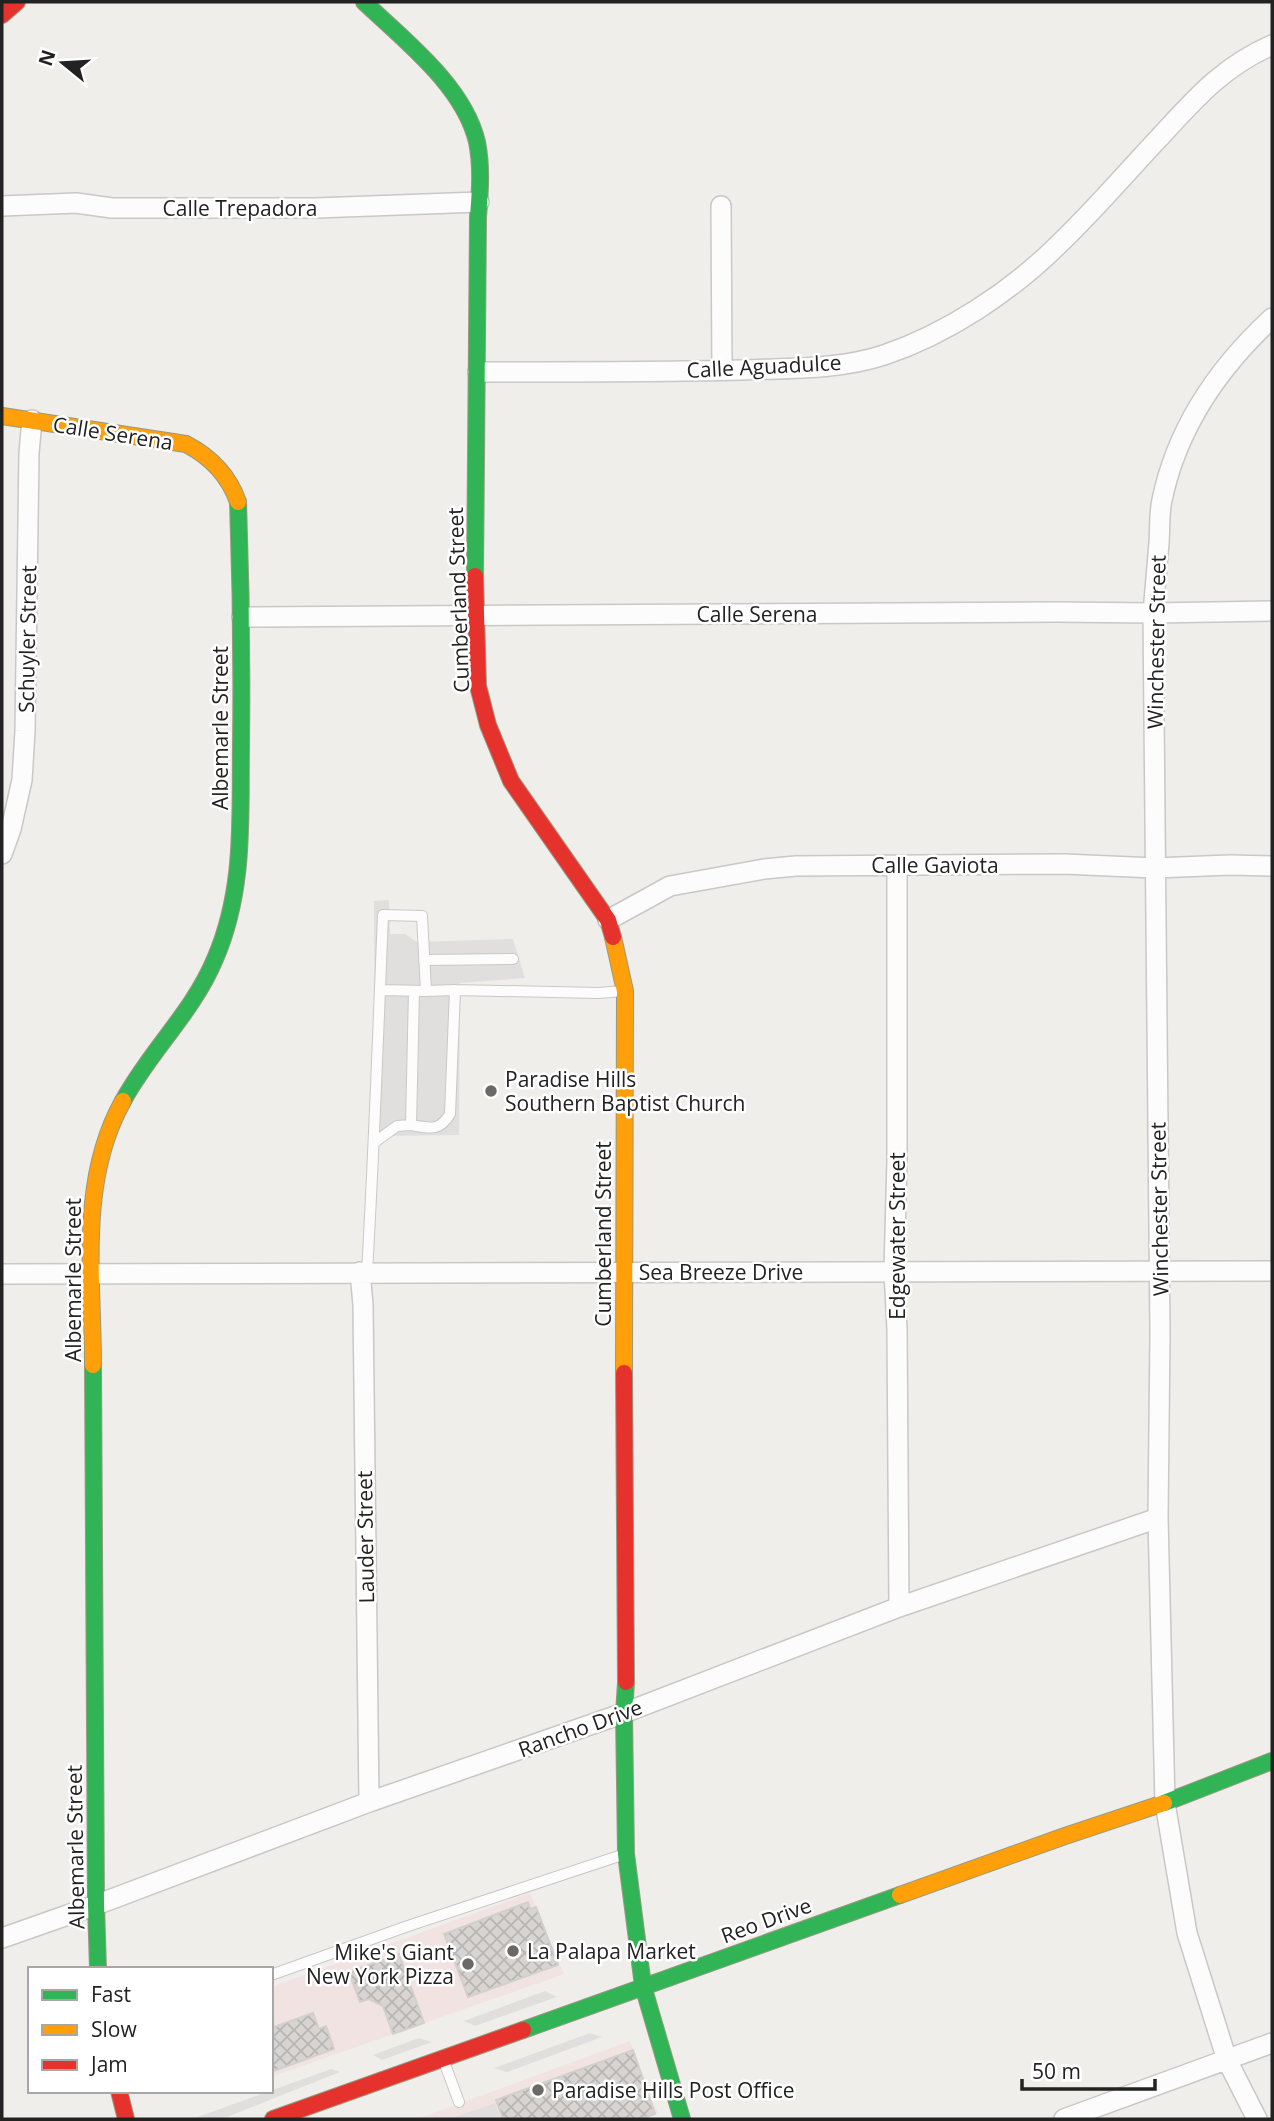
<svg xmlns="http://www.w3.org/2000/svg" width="1274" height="2121" viewBox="0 0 1274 2121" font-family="'Open Sans',sans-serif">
  <defs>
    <pattern id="building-cross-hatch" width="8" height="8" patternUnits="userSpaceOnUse" patternTransform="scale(1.75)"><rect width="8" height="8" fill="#d7d4d2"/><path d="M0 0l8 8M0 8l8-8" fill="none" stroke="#b8b6b4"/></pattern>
  </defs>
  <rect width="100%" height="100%" fill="#f0eeeb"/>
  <path fill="#f1e3e1" d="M530,1893l34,81 -293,103v-90z
    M630,2041l28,72 -17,6h-224z"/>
  <path fill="#e0dfde" d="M389,900l1,34h15l12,8 96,-3 12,39 -65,5 -1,152 -84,1 -1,-235z
    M545,1991l12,6 -82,29 -11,-5z
    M590,2033l12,4 -95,35 -13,-4z
    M419,2038l13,4 -50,18 -9,-5z
    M331,2069l9,3 -118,47h-30z
    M495,2103l6,16h-51z"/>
  <path fill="url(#building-cross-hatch)" stroke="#d3d0cc" stroke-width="2" d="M528,1902l2,7 6,-2 22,58 -90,32 -24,-63z
    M399,1954l25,69 -31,11 -10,-28 -14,-7 -9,3 -11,-30z
    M313,2013l6,16 7,-3 8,23 -63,23v-44z
    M633,2050l22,64 -14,5h-138l-7,-19z"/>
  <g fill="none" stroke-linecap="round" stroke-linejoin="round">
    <defs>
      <path id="lane" d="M424,960l89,-1
        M455,990l143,3 26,-2
        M414,991l-3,134c19,3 28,7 39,-11l5,-124 -29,1
        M375,1142l22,-16 14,-1
        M367,1272c7,-119 11,-238 16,-357l39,1 4,75 -46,-1
        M271,1975l137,-49 217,-72
        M443,2059l16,43"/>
      <path id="street" d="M2,206l74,-3 36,5h204l163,-6
        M721,206l1,164
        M478,372c88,0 176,0 264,-2 48,-2 96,0 142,-15 63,-21 126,-63 173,-109 36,-34 68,-72 102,-108 36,-39 63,-71 113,-93
        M242,617l813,-5 98,1 119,-2
        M2,854l9,-25 11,-49 3,-49 4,-278 3,-33
        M897,866v294l-3,111 3,58 2,278
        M608,920l62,-34 94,-17 32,-3 268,-2 91,4 75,-3 42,1
        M360,1272l3,33 6,497
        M2,1274l1270,-3
        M2,1938l94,-33 273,-103 255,-89 275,-106 259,-89
        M1064,2119l208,-76
        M1257,2119l-30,-59 -40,-127 -22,-130 -7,-285 2,-185 -7,-720c2,-23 4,-47 6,-70 1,-14 0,-29 3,-43 15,-72 57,-133 110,-182"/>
      <path id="fast" d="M364,2c40,38 100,84 113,140 5,25 3,50 1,75l-3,359
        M123,1101c27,-50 70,-89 92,-142 30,-69 25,-140 26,-213 1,-81 0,-163 -3,-244
        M93,1365l3,540 2,64
        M626,1682l-2,31 2,141 17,132 39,133
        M1164,1803l108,-42
        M523,2030l377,-135"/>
      <path id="slow" d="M2,416l184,28c25,13 43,32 52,58
        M613,937l12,54 -1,382
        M93,1365c0,-88 -15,-184 30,-264
        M900,1895l165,-59 99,-33"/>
      <path id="jam" d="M2,15l15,-13
        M475,576l3,110 10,39 23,56 97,139 5,17
        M624,1373l2,309
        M119,2091l7,28
        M273,2119l250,-89"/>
    </defs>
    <use href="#lane" stroke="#c9c8c7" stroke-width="12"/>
    <use href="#street" stroke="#c9c8c7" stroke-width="22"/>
    <use href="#fast" stroke="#999a82" stroke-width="18"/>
    <use href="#slow" stroke="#999a82" stroke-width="18"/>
    <use href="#jam" stroke="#999a82" stroke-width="18"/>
    <use href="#lane" stroke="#fdfcfc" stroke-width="10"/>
    <use href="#street" stroke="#fdfcfc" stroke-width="19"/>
    <use href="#fast" stroke="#30b455" stroke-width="16"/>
    <use href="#slow" stroke="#ff9f0a" stroke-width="16"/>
    <use href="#jam" stroke="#e5322d" stroke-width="16"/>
  </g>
  <g fill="#6a6968" stroke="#fff" stroke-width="2.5">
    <circle cx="491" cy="1091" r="7"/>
    <circle cx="513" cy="1951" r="7"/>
    <circle cx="468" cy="1964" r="7"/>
    <circle cx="538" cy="2090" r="7"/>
  </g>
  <g text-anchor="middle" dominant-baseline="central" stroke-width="5" stroke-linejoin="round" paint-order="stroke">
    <g font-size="21" fill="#222" stroke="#fff">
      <text x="240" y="208">Calle Trepadora</text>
      <text transform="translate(764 366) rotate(-3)">Calle Aguadulce</text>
      <text transform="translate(113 433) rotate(9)">Calle Serena</text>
      <text transform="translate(458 600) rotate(-92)">Cumberland Street</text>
      <text x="757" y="614">Calle Serena</text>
      <text transform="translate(27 639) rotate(-89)">Schuyler Street</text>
      <text transform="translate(1156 642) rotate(-89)">Winchester Street</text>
      <text transform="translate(220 728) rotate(-90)">Albemarle Street</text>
      <text x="935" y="865">Calle Gaviota</text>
      <text transform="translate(1159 1209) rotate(-91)">Winchester Street</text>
      <text transform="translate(603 1234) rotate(-90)">Cumberland Street</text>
      <text transform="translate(897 1236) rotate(-90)">Edgewater Street</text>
      <text x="721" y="1272">Sea Breeze Drive</text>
      <text transform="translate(73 1280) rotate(-90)">Albemarle Street</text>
      <text transform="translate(365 1537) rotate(-91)">Lauder Street</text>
      <text transform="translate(580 1728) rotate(-20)">Rancho Drive</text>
      <text transform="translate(75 1847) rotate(-91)">Albemarle Street</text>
      <text transform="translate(766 1920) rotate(-20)">Reo Drive</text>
    </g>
    <g font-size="21" fill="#222" stroke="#fff" text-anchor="start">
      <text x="505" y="1079">Paradise Hills<tspan x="505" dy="24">Southern Baptist Church</tspan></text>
      <text x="527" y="1951">La Palapa Market</text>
      <text x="454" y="1952" text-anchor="end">Mike's Giant<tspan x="454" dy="24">New York Pizza</tspan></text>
      <text x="552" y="2090">Paradise Hills Post Office</text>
    </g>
  </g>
  <rect width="1274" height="2121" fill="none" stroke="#222222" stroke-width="7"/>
  <rect x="28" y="1967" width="245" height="126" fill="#ffffff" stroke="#a7a7a7" stroke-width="2"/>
  <rect x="42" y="1990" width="35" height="10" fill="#30b455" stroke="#a7a7a7" stroke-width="2"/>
  <text x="91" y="2002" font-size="21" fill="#222222">Fast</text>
  <rect x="42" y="2025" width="35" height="10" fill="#ff9f0a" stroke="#a7a7a7" stroke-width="2"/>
  <text x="91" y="2037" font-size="21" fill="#222222">Slow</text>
  <rect x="42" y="2060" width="35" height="10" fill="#e5322d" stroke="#a7a7a7" stroke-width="2"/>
  <text x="91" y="2072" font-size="21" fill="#222222">Jam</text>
  <g transform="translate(63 63) rotate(288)" stroke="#ffffff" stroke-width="5" paint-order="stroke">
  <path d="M0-5L12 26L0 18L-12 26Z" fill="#222222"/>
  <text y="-10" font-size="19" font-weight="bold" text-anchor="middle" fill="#222222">N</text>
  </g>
  <path d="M1022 2079v10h133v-10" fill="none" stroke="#222222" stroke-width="3.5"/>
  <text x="1032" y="2079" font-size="21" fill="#222222" stroke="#ffffff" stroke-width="5" paint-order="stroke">50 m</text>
</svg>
